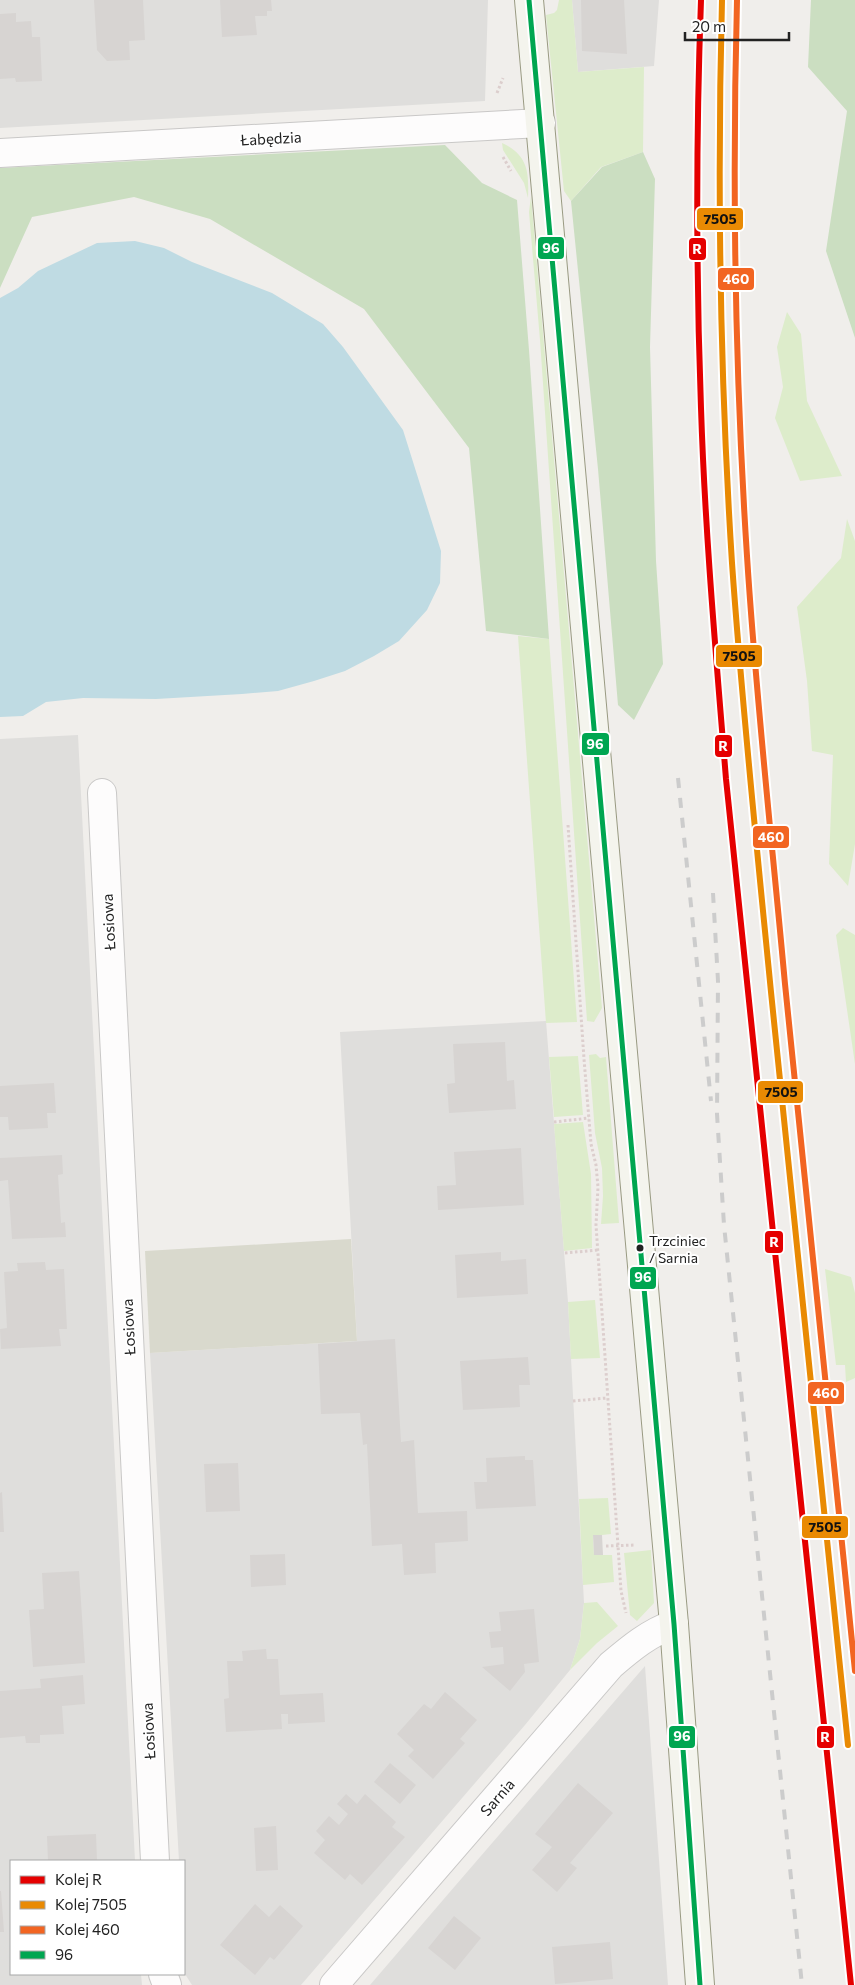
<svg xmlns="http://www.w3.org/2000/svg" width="855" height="1985" viewBox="0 0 855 1985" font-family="Commissioner,sans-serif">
  <rect width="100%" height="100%" fill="#f0eeeb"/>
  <path fill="#dfdedc" d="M0,0h488l-3,101 -485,27z
    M572,0h87l-5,66 -76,6z
    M78,735l57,1126h-124v113h130l1,11h-142v-1246z
    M546,1021l22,281 16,301 -4,36 -10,31 -45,55 -224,260h-109l-7,-11 -1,-113h-5l-29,-508 207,-12 -17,-309z
    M645,1666l23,319h-298l79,-92z"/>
  <path fill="#d9d9cd" d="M351,1239l6,102 -207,12 -5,-102z"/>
  <path fill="#ddeccb" d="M559,0h13l6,72 66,-5 -1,85 -42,15 -30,34 -7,-10 -18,-176 8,-2 3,-3z
    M502,143c26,12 27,29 26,55l-4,-15 -21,-33z
    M531,196l71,812 -8,14 -7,-1 -47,-681 -11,-128z
    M787,312l14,22 6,67 35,75 -42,5 -25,-63 8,-31 -6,-40z
    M847,519l8,22v303l-7,42 -19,-22 4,-109 -21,-4 -5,-70 -10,-74 44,-49z
    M518,636l31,3 28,383 -31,1z
    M843,928l12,7v129l-19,-129z
    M596,1054l4,4 6,-1 13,166 -18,1 2,-28 -1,-28 -7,-35 -6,-78z
    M578,1056l5,59 -29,2 -5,-60z
    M583,1122l8,52 1,74 -28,3 -10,-127z
    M825,1269l26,8 4,16v85l-9,4 -1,-17h-9z
    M595,1300l5,58 -29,1 -3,-57z
    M608,1498l3,36 -18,2 1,19h18l2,27 -31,3 -4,-86z
    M651,1550l3,53 -17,18 -7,-6 -6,-62z
    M597,1602l21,24 -21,17 -27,27 10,-31 4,-36z"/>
  <path fill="#cbdec1" d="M811,0h44v338l-29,-87 21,-140 -39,-44z
    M445,145l37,38 35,17 12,150 20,289 -63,-8 -17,-183 -105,-139 -154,-90 -76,-22 -102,20 -32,71v-120z
    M643,152l12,27 -5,168 6,214 7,103 -29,56 -16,-15 -20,-236 -27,-268 31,-34z"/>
  <path fill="#bfdbe3" d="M135,241l29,7 28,14 80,31 51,31 20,23 60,83 38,121 -1,32 -13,27 -28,31 -25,15 -29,15 -31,10 -36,10 -36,3 -86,5 -73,-1 -37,4 -23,14 -23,1v-419l18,-10 20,-17 59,-28z"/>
  <path fill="#d7d4d2" d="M94,0h49l2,40 -16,1 1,19 -23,1 -10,-11z
    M220,0h51l1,11h-5v5h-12l2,19 -35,2z
    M581,0h43l3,54 -45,-3z
    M16,13v9l15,-1 1,16h8l2,44 -26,1 -1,-4 -15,1v-65z
    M505,1042l2,39 7,-1 2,29 -67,4 -2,-29 8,-1 -2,-39z
    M54,1083l2,30h-9l1,15 -39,2 -1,-13h-8v-31z
    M521,1148l3,57 -86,5 -1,-24 19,-1 -2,-33z
    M62,1155l1,19 -5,1 3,48 4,-1 1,15 -54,2 -4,-59 -8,1v-23z
    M501,1252v9l25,-2 2,35 -71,4 -2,-43z
    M45,1262l1,8 18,-1 3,60h-8l2,17 -60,3 -1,-20 7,-1 -3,-56 14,-1 -1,-8z
    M395,1339l6,103 13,-2 4,73 49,-2 1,30 -33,2 1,30 -32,2 -2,-31 -30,2 -5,-102 -4,1 -3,-32 -39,1 -3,-70z
    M528,1357l2,28h-11l1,22 -57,3 -3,-49z
    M525,1456v4h8l3,46 -60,3 -2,-27h13l-1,-24z
    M238,1463l2,48 -34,1 -2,-48z
    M2,1492l2,40h-4v-39z
    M593,1535h9l1,20h-9z
    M285,1554l1,31 -35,2 -1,-32z
    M79,1571l6,92 -52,4 -4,-57 15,-1 -2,-36z
    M534,1609l5,53 -15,2 1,8 -15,19 -28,-24 22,-3 -1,-17 -12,1 -2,-16 12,-1 -2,-19z
    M266,1649l1,10h11l2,36 43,-2 2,29 -37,2v-10h-7l1,15 -56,3 -2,-33 5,-1 -2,-37h16l-1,-10z
    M83,1675l2,29 -23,2 2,28 -24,1v8h-14l-1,-7 -25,2v-47l41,-3 -1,-9z
    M445,1692l32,28 -17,19 5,4 -32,36 -25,-23 6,-6 -17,-16 27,-30 7,5z
    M390,1763l26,22 -16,19 -26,-22z
    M578,1783l35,30 -43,50 7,5 -20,24 -25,-22 20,-23 -17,-13z
    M346,1794l11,10 8,-10 31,28 -4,5 13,10 -43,48 -12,-11 -5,6 -31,-27 11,-13 -9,-9 13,-15 10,9 9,-11 -11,-10z
    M276,1826l2,44 -22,1 -2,-43z
    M96,1834l1,27h-49l-1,-25z
    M0,1891h1l3,41h-4z
    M255,1904l14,13 11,-12 23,21 -29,34 -4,-3 -15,18 -35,-30z
    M454,1916l27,22 -26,32 -27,-22z
    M610,1942l3,37 -58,5 -3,-37z"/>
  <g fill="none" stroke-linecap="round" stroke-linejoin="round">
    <defs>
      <path id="street" d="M0,153l541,-30
        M102,793l53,1068
        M163,1974l4,11
        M334,1985l277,-320c20,-17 38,-32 63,-41"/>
      <path id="secondary" d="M529,0l145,1624 26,361"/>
    </defs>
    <use href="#street" stroke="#c9c8c7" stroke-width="30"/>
    <use href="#secondary" stroke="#999a82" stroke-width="30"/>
    <path stroke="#dccecd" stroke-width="3" stroke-dasharray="2.5 2.5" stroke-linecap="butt" d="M497,93l6,-15
      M503,157l8,14
      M568,825l16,234 7,85 5,21 2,22 -2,38 22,321 3,45 5,22
      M554,1122l35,-4
      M565,1253l33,-3
      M573,1401l34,-3
      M606,1546l30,-1"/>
    <use href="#street" stroke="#fdfcfc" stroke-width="28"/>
    <use href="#secondary" stroke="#f4f4ed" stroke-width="28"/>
    <path stroke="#ccc" stroke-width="4" stroke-dasharray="10 10" stroke-linecap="butt" d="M678,778l33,323
      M713,893l5,88 -1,133 7,111 78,760"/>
    <defs>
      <path id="bus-1" d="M529,0l145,1624 26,361"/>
    </defs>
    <use href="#bus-1" stroke="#fff" stroke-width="9"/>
    <use href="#bus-1" stroke="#00a651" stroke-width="5"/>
    <defs>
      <path id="rail-1" d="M701,0c-5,136 -5,272 0,408 4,124 15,247 25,371l125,1206"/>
      <path id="rail-2" d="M722,0c-5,188 -2,375 10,563 10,143 25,286 39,429 24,251 50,502 77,753"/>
      <path id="rail-3" d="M737,0c-5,186 -2,371 10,556 9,143 25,285 38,428 23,229 46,458 70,687"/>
    </defs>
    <use href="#rail-1" stroke="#fff" stroke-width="10"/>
    <use href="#rail-2" stroke="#fff" stroke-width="10"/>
    <use href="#rail-3" stroke="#fff" stroke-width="10"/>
    <use href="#rail-1" stroke="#e50000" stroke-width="6"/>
    <use href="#rail-2" stroke="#e98a03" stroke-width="6"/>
    <use href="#rail-3" stroke="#f26522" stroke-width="6"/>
  </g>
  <circle fill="#222" stroke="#fff" stroke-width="2" cx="640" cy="1248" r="4.5"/>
  <g text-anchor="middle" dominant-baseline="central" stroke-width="4" stroke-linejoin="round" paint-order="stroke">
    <g font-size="14" fill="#222" stroke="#fff" text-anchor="start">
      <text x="649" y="1240">Trzciniec<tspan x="649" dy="17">/ Sarnia</tspan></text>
    </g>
    <g font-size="15" fill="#222" stroke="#fff">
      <text transform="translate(271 138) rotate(-3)">Łabędzia</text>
      <text transform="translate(108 922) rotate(-93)">Łosiowa</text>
      <text transform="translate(128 1327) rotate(-93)">Łosiowa</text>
      <text transform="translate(148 1731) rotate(-93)">Łosiowa</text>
      <text transform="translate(497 1797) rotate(-49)">Sarnia</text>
    </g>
  </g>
  <g stroke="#fff" stroke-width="2">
    <rect x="696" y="207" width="48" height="24" rx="5" fill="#e98a03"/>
    <rect x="537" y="236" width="28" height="24" rx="5" fill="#00a651"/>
    <rect x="688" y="237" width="19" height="24" rx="5" fill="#e50000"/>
    <rect x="717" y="267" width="38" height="24" rx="5" fill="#f26522"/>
    <rect x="715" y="644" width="48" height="24" rx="5" fill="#e98a03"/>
    <rect x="581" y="732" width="29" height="24" rx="5" fill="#00a651"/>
    <rect x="714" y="734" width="19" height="24" rx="5" fill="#e50000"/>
    <rect x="752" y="825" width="38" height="24" rx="5" fill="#f26522"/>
    <rect x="757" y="1080" width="47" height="24" rx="5" fill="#e98a03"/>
    <rect x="764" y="1230" width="20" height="24" rx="5" fill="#e50000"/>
    <rect x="629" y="1266" width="28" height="24" rx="5" fill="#00a651"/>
    <rect x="807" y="1381" width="38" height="24" rx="5" fill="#f26522"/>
    <rect x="801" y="1515" width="48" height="24" rx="5" fill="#e98a03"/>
    <rect x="668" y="1725" width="28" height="24" rx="5" fill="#00a651"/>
    <rect x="816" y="1725" width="19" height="24" rx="5" fill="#e50000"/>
  </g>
  <g font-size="14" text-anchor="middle" font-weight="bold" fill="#fff">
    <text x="551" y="253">96</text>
    <text x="697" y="254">R</text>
    <text x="736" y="284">460</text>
    <text x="595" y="749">96</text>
    <text x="723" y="751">R</text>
    <text x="771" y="842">460</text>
    <text x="774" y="1247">R</text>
    <text x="643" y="1282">96</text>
    <text x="826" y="1398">460</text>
    <text x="682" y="1741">96</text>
    <text x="825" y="1742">R</text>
  </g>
  <g font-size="14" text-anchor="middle" font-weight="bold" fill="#111">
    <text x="720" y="224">7505</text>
    <text x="739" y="661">7505</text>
    <text x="781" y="1097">7505</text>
    <text x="825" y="1532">7505</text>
  </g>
  <rect x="10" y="1860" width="175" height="115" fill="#ffffff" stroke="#a7a7a7"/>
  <rect x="20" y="1876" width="25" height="8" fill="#e50000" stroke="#a7a7a7"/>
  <text x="55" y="1885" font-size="15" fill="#222222">Kolej R</text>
  <rect x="20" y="1901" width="25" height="8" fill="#e98a03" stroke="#a7a7a7"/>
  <text x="55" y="1910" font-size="15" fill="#222222">Kolej 7505</text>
  <rect x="20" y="1926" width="25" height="8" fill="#f26522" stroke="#a7a7a7"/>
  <text x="55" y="1935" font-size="15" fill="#222222">Kolej 460</text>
  <rect x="20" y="1951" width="25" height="8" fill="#00a651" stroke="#a7a7a7"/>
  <text x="55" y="1960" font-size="15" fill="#222222">96</text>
  <path d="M685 32v8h104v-8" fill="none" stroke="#222222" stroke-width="2.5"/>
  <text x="692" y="32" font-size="15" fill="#222222" stroke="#ffffff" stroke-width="4" paint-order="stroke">20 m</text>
</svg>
